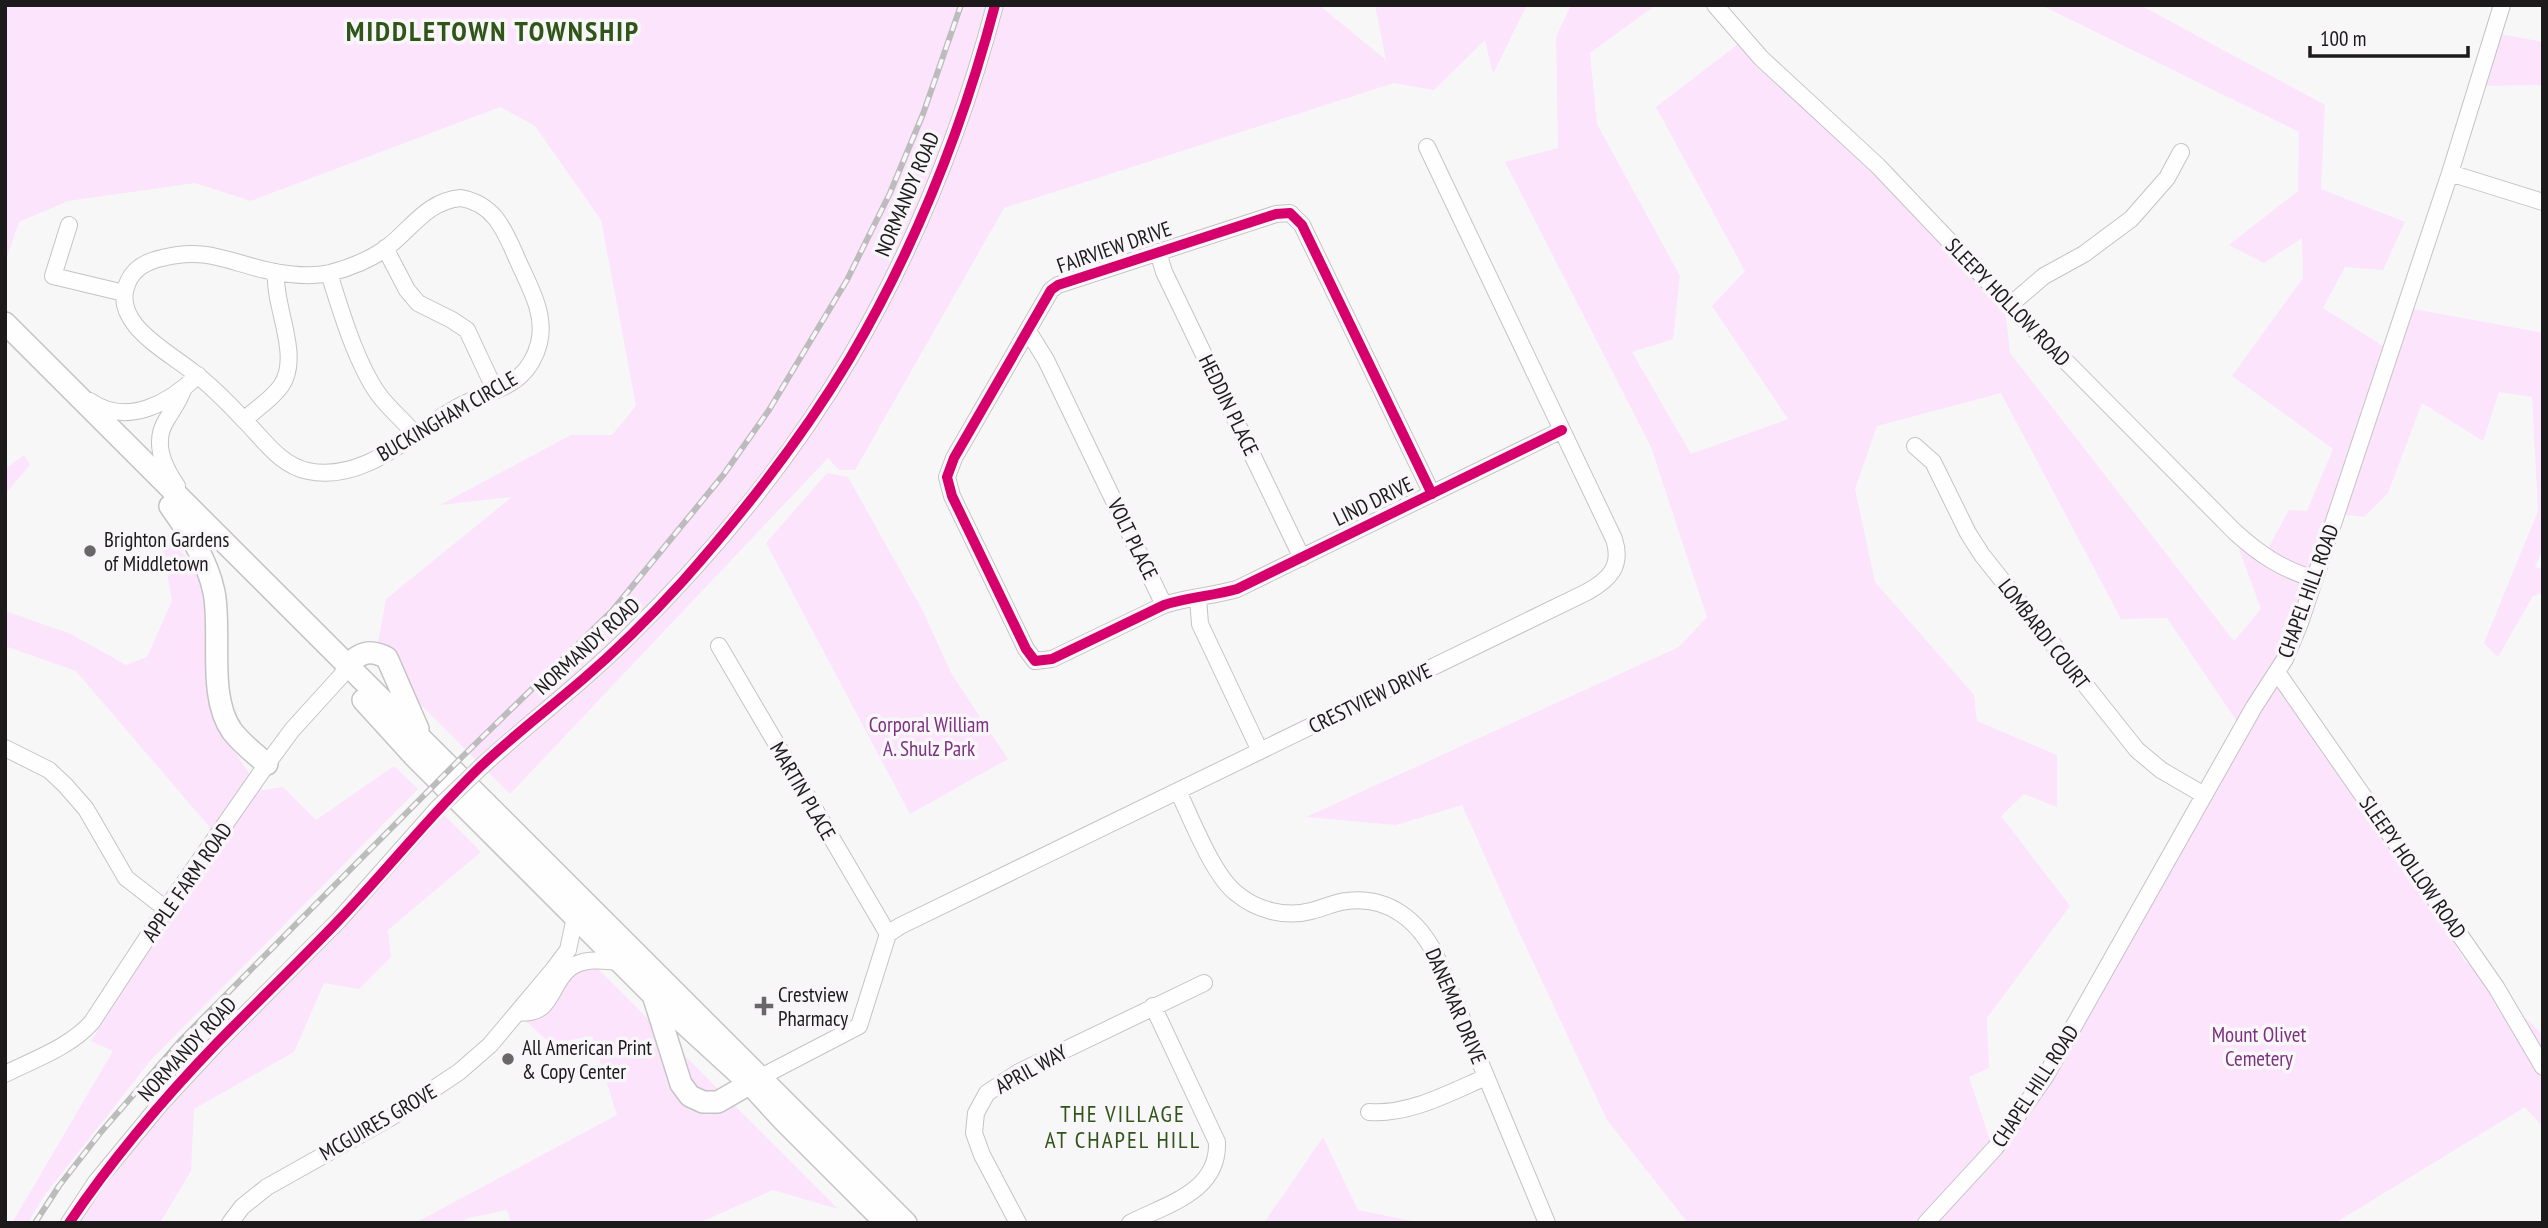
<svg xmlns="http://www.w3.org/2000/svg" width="2548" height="1228" viewBox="0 0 2548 1228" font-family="'PT Sans Narrow',sans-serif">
  <rect width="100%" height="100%" fill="#f8f7f8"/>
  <path fill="#fce4fc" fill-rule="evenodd" d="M5,5h1314l67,55 -11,-55h152l-34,69 -8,-34 -51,50 -40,-7 -390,125 -149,262h-16l-11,-12 -318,336 -129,-129 -4,-18 9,-48 126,-102 -72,8 131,-70h41l24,-29 -35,-186 -66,-94 -35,-19 -249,94 -56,-18 -127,18 -49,21 -14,41z
    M1571,5h85l-66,48 7,71 83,152 -7,63 -41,13 59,102 97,-35 -76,-113 33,-35 -89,-164 90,-69 258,260 6,55 224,288 27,-32 -22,-60 27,3 23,-42 18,1 26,-62 -101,-73 71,-98 -1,-40 -38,25 -35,-18 69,-54 1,-59 -254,-125 -9,-2h104l185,100 -4,84 84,33 -22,48 -38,-3 -22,41 68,43 23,-42 129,24v215l-8,19 8,2v24l-10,3 -35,61 -14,-14 54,-132 -6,-114 -33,-5 -16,49 -61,-38 -34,90 -24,24 -26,-3 -58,144 185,303 78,74v92l-18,-20 -190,116h-647l-81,-103 -94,-201 -51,-114 -66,20 -90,-8 373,-170 28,-30 -56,-170 -146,-285 53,-14 -2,-111zM2001,393l120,226 46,-1 75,111 -249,420 -24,-72 20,-9 -2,-50 83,-112 -69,-90 23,-22 33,13v-52l-80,-34 -3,-26 -99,-113 -20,-93 22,-63z
    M2494,33l49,9v43l-66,1z
    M24,455l6,10 -25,29v-25z
    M827,473l21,4 75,134 28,62 57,86 -98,55 -144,-271z
    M172,543l27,26 29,173 27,40 8,8 20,-3 33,33 78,-54 24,23 -268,272 -106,135 -16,27h-16l101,-172 -22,-10 128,-203 -143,-167 -71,-25v-35l66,23 55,31 21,-8 25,-56 -9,-53z
    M442,813l39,39 -93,78 3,27 -32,32 -35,-6 -30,69 -100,57 -3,62 -31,52h-86l32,-45 61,-74z
    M593,964l245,245 -65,-19 -74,33h-188l-4,-13 -38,8 -9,5h-45l202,-108 -25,-79 -41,8 -33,-30 42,-42z
    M1323,1137l35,73 64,13h-158z"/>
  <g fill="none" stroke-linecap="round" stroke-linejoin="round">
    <defs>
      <path id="minor" d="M1715,5l46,53 117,108 132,139 225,227c24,22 48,38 80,47
        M2450,173l93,29
        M461,198c32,6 42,29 54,56 11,27 32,58 24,89 -3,12 -9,24 -19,33 -17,15 -43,20 -64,32 -44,25 -92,75 -148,63 -27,-5 -44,-31 -63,-50 -16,-17 -33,-35 -52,-49 -26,-21 -84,-50 -65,-90 6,-14 20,-21 34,-24 47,-12 69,6 113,14 17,3 37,5 55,1 19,-5 39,-13 55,-24 26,-19 41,-48 76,-51z
        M69,225l-16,51 71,17
        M385,248l22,42 11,13 34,17 15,10 28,60
        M1158,252l6,20 138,286
        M329,273c11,36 28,92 50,122 11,15 26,26 37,41
        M2010,305l34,-29 40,-22 47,-35 36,-41 14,-26
        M1028,331l18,29 118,245
        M90,401c37,26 80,2 108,-26
        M244,420c12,-11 28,-21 37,-34 21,-30 -8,-80 -5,-114
        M1915,446l18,16 35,71 14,22 155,195 24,20 43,25
        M177,486c-14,-20 -25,-44 -10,-67 6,-10 12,-18 16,-29
        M1432,494l-130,-269 -12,-12 -14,1 -218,71 -7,5 -97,168 -7,19 5,19 74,153 9,12 17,-2 112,-54c24,-8 49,-9 73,-16l325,-159
        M1198,598l2,26 60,127
        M719,646l169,288
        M2277,672l219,315 47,80
        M5,748l44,22 16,15 21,24 40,69 40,31
        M482,766c49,-45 103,-85 150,-133 83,-82 160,-176 219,-277 63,-108 112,-230 144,-351
        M1178,791c13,27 35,84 58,102 20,17 49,25 75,18 13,-3 24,-9 36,-10 42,-5 72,20 89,55l111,267
        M518,1012c35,5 31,-28 52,-44 15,-11 33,-7 50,-6
        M5,1074c30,-15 65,-27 87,-52l74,-113 101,-145 25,-34 49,-54 7,-11
        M761,1077l98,-51 29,-92 12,-8 687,-334c22,-12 36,-26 27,-53l-187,-392
        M1369,1112c40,3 80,-19 117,-35
        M69,1223l27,-41 66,-80 54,-58 123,-124 99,-112
        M230,1223l12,-16 25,-20 123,-69 69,-46 31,-27 63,-75 15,-20 7,-33
        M1018,1223l-36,-68 -8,-22 2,-20 11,-20 32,-21 185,-89
        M1130,1223c37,-19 89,-31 87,-81l-64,-136
        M1926,1223l69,-75 50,-71 209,-370 31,-48 15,-36 150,-450 52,-168"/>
      <path id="highway" d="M5,323l901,900
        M170,506c19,27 37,53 44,86 8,41 -7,104 18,139 10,13 23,23 35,33
        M348,665c12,-13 23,-16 39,-7l31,71
        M363,700l51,56 240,240 96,88 33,36 103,103
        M654,998l27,86 9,12 13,6h15l43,-25"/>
    </defs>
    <use href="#minor" stroke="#c5c4c5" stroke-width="18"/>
    <use href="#highway" stroke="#c5c4c5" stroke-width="24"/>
    <use href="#minor" stroke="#fefefe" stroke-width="16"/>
    <use href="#highway" stroke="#fefefe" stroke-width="21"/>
    <defs>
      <path id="rail" d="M35,1223l24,-37 42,-54 80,-92 282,-284 149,-145 112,-137 45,-64 78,-130 43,-87 33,-79 38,-109"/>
    </defs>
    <use href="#rail" stroke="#bdbcbc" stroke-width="6"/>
    <use href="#rail" stroke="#f9f6f9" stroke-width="3.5" stroke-dasharray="10" stroke-linecap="butt"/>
    <defs>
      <path id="minor-bridge" d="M438,808l44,-42"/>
    </defs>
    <use href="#minor-bridge" stroke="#c5c4c5" stroke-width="18" stroke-linecap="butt"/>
    <use href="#minor-bridge" stroke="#fefefe" stroke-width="16"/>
    <defs>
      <path id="cycleway" d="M1432,494l-130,-269 -12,-12 -14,1 -218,71 -7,5 -97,168 -7,19 5,19 74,153 9,12 17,-2 112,-54c24,-8 49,-9 73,-16l325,-159
        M69,1223c44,-65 94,-124 148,-180 40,-41 82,-81 121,-122 49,-51 92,-106 143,-155 32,-30 67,-57 101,-86 35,-30 69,-64 100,-98 62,-70 120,-144 168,-224 64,-109 113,-231 145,-353"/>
    </defs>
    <use href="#cycleway" stroke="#f9f6f9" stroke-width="15"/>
    <use href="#cycleway" stroke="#d6006c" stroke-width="10"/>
  </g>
  <g fill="#696768" stroke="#f9f6f9" stroke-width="2.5">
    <circle cx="90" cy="551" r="7"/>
    <path d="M760.5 995.5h7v7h7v7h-7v7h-7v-7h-7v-7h7z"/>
    <circle cx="508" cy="1059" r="7"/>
  </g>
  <g text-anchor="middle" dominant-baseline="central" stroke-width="7" stroke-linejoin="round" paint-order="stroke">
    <g font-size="21" fill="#1c1a1b" stroke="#f9f6f9">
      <text transform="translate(907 194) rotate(-67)">NORMANDY ROAD</text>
      <text transform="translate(1114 247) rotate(-19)">FAIRVIEW DRIVE</text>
      <text transform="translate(2008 302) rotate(46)">SLEEPY HOLLOW ROAD</text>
      <text transform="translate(1229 405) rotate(64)">HEDDIN PLACE</text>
      <text transform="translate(447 416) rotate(-30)">BUCKINGHAM CIRCLE</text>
      <text transform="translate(1373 501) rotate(-26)">LIND DRIVE</text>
      <text transform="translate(1133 539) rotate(64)">VOLT PLACE</text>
      <text transform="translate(2308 591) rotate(-70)">CHAPEL HILL ROAD</text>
      <text transform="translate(2044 634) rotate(52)">LOMBARDI COURT</text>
      <text transform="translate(587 646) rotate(-42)">NORMANDY ROAD</text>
      <text transform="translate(1370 698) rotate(-26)">CRESTVIEW DRIVE</text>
      <text transform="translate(803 791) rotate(60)">MARTIN PLACE</text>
      <text transform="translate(2413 867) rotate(55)">SLEEPY HOLLOW ROAD</text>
      <text transform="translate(187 882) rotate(-55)">APPLE FARM ROAD</text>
      <text transform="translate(1456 1006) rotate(67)">DANEMAR DRIVE</text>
      <text transform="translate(187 1049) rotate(-47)">NORMANDY ROAD</text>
      <text transform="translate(1031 1069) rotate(-29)">APRIL WAY</text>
      <text transform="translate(2035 1086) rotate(-57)">CHAPEL HILL ROAD</text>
      <text transform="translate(378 1122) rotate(-30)">MCGUIRES GROVE</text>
    </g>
    <g font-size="21" fill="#1c1a1b" stroke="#f9f6f9" text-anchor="start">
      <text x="104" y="539">Brighton Gardens<tspan x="104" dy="24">of Middletown</tspan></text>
      <text x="778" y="994">Crestview<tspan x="778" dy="24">Pharmacy</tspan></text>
      <text x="522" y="1047">All American Print<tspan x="522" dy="24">&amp; Copy Center</tspan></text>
    </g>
    <g font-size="21" fill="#7d3180" stroke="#f9f6f9">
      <text x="929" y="724">Corporal William<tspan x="929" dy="24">A. Shulz Park</tspan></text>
      <text x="2259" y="1034">Mount Olivet<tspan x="2259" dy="24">Cemetery</tspan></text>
    </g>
    <g font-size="23" letter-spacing="2" fill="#2f5618" stroke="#f9f6f9">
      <text x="1123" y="1113">THE VILLAGE<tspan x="1123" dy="26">AT CHAPEL HILL</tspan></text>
    </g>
    <g font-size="28" font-weight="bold" letter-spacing="2" fill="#2f5618" stroke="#f9f6f9">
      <text x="493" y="30">MIDDLETOWN TOWNSHIP</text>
    </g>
  </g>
  <rect width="2548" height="1228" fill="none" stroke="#1c1a1b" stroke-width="14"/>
  <path d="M2310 46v10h158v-10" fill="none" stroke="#1c1a1b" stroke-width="3.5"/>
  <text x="2320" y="46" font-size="21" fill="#1c1a1b" stroke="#f9f6f9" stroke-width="5" paint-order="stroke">100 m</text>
</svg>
